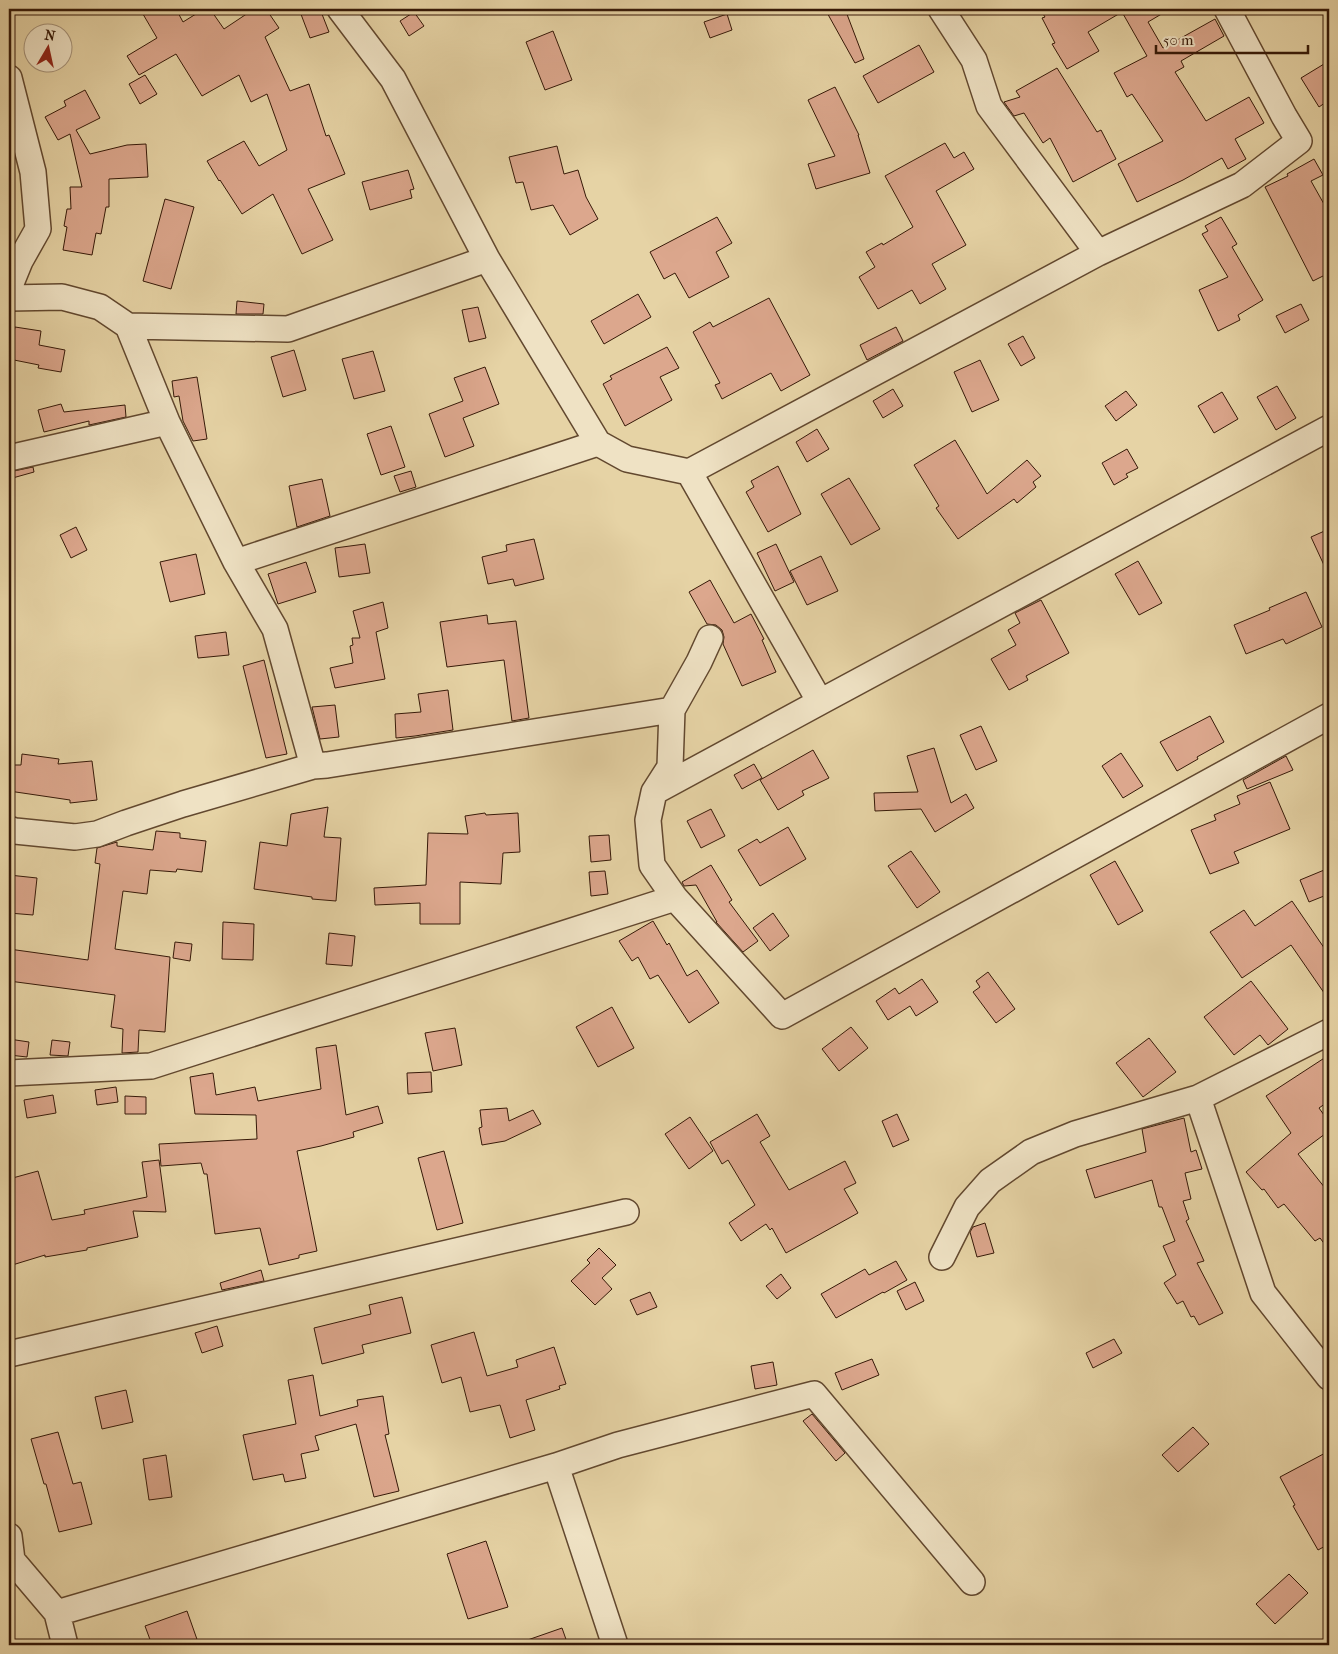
<svg xmlns="http://www.w3.org/2000/svg" width="1338" height="1654" viewBox="0 0 1338 1654" font-family="'IM FELL French Canon',serif">
  <rect width="100%" height="100%" fill="#e6d3a5"/>
  <filter id="stains"><feTurbulence type="fractalNoise" baseFrequency=".004" numOctaves="4"/><feColorMatrix values="0 0 0 0 .2 0 0 0 0 .09 0 0 0 0 .02 0 0 0 .5 -.17"/></filter>
  <radialGradient id="worn" r=".72"><stop offset=".6" stop-color="#630" stop-opacity="0"/><stop offset="1" stop-color="#630" stop-opacity=".3"/></radialGradient>
  <path fill="#dca78d" stroke="#361908" d="M140,9h36l7,13 21,-13h6l14,20 30,-20h12l13,19 -14,9 25,54 19,-7 17,52 3,-1 16,39 -37,15 25,51 -31,14 -29,-60 -31,20 -22,-34 -1,1 -12,-20 37,-20 15,25 28,-16 -20,-56 -16,8 -12,-27 -37,21 -26,-42 -37,21 -12,-19 30,-18z
    M299,9h21l9,23 -19,6z
    M825,9h20l19,50 -9,4z
    M1040,9h130l-22,13 15,26 52,-29 9,17 -43,25 3,6 -9,5 31,49 43,-24 15,26 -29,16 11,20 -18,10 -6,-11 -39,22 -46,22 -19,-38 45,-23 -31,-47 -5,3 -13,-24 33,-17 -25,-44 -34,20 11,19 -32,18 -15,-25 3,-1 -13,-25 3,-1z
    M414,12l10,14 -15,10 -9,-15z
    M727,14l5,16 -22,8 -6,-16z
    M553,31l19,49 -27,10 -19,-48z
    M919,45l15,27 -56,31 -15,-27z
    M1324,64l5,9v27l-10,7 -18,-29z
    M1057,68l40,64 4,-2 15,29 -43,23 -23,-44 -7,5 -19,-30 -10,3 -10,-14 16,-5 -4,-6z
    M145,75l12,19 -17,10 -11,-20z
    M835,87l24,48h-1l12,38 -54,16 -8,-25 27,-8 -27,-56z
    M85,90l15,28 -24,12 14,24 37,-9 19,-1 2,33 -39,2v28h-3l-5,27 -5,-1 -4,22 -29,-5 4,-23 -3,-1 3,-17h4l-1,-22h12l-12,-53 -12,6 -13,-23 21,-11 -2,-5z
    M945,143l9,15 10,-6 10,17 -38,22 30,54 -34,19 14,25 -26,15 -8,-14 -34,19 -19,-32 16,-10 -9,-15 16,-9 1,2 30,-18 -28,-51z
    M557,146l7,28 14,-4 8,27 12,22 -28,16 -17,-30 -22,5 -8,-28 -7,1 -7,-26z
    M1314,159l9,16 -12,6 18,32v60l-16,8 -48,-94 23,-11 -1,-2z
    M408,170l6,19 -4,1 2,8 -42,12 -8,-28z
    M165,199l29,8 -23,82 -28,-8z
    M717,217l15,26 -16,9 13,25 -40,21 -14,-25 -11,6 -14,-27z
    M1221,217l16,27 -5,3 31,53 -25,15 2,5 -22,11 -19,-41 29,-13 -26,-43 6,-3 -3,-5z
    M638,294l13,23 -47,27 -13,-23z
    M769,298l41,77 -29,16 -10,-18 -49,26 -7,-14 5,-2 -27,-51 17,-10 3,5z
    M237,301l27,3 -1,10h-27z
    M1301,304l8,16 -24,13 -9,-17z
    M478,307l8,31 -17,4 -7,-32z
    M15,327l26,4 -2,14 26,5 -4,22 -23,-4 1,-3 -30,-6z
    M896,327l7,14 -36,19 -7,-15z
    M1023,336l12,22 -14,8 -13,-22z
    M667,347l12,21 -19,9 12,23 -47,26 -22,-42 9,-5 -2,-3z
    M294,350l12,40 -23,7 -12,-40z
    M373,351l12,40 -31,8 -12,-40z
    M980,360l19,40 -27,12 -18,-40z
    M485,367l14,37 -36,14 11,28 -29,11 -16,-43 34,-13 -9,-23z
    M197,377l10,62 -14,2 -10,-20 -4,-25 -5,1 -2,-16z
    M1277,386l19,32 -20,12 -19,-33z
    M893,389l10,17 -20,12 -10,-17z
    M1126,391l11,14 -21,16 -11,-15z
    M1222,392l16,27 -24,14 -16,-27z
    M61,404l3,8 61,-7 1,12 -37,8v-4l-45,11 -6,-22z
    M391,426l14,41 -24,8 -14,-41z
    M817,429l12,20 -22,13 -11,-20z
    M955,440l32,54 40,-34 14,16 -8,6 3,5 -19,16 -3,-4 -56,40 -22,-31 3,-2 -25,-41z
    M1127,449l11,19 -12,6 2,3 -14,8 -12,-22z
    M778,466l23,48 -33,18 -22,-40 8,-5 -3,-6z
    M33,467l1,5 -25,7v-7z
    M411,471l5,16 -16,5 -6,-16z
    M849,478l31,51 -29,16 -30,-51z
    M322,479l8,37 -33,11 -8,-41z
    M76,527l11,23 -16,8 -11,-23z
    M1329,529v47l-18,-39z
    M534,539l10,40 -29,7 -2,-7 -25,5 -6,-27 25,-6 -1,-6z
    M365,544l5,29 -31,4 -4,-29z
    M776,544l18,38 -19,9 -18,-38z
    M196,554l9,40 -35,8 -10,-40z
    M821,556l17,35 -31,14 -17,-34z
    M1138,561l24,42 -23,12 -24,-41z
    M306,562l10,30 -38,12 -10,-30z
    M710,580l24,43 17,-9 13,25 -2,1 14,32 -34,14 -19,-42 1,-7 -2,-7 -6,-5 -9,-1 -18,-32z
    M1306,592l16,35 -36,17 -3,-5 -37,15 -12,-29 36,-15 -1,-2z
    M1041,600l28,53 -43,23 2,4 -19,10 -18,-31 25,-14 -8,-15 12,-7 -5,-10z
    M383,602l5,26 -12,4 9,47 -50,9 -5,-20 23,-5 -3,-17 3,-1 -1,-7h8l-7,-27z
    M487,615l1,9 28,-3 13,97 -17,3 -8,-61 -57,7 -7,-45z
    M226,632l3,23 -31,3 -3,-22z
    M264,660l23,94 -21,4 -23,-92z
    M448,690l5,40 -38,6 -19,2 -1,-24 26,-2 -3,-18z
    M335,705l4,32 -19,2 -8,-32z
    M1210,716l14,26 -27,15 1,2 -21,12 -17,-29z
    M981,726l16,35 -21,9 -16,-35z
    M934,748l17,55 15,-9 8,14 -39,24 -14,-23 -46,2 -1,-18 44,-1 -11,-36z
    M813,750l16,28 -27,13 2,4 -26,15 -18,-30z
    M1121,753l22,33 -20,12 -21,-32z
    M22,754l37,5 -1,5 34,-3 5,39 -27,3v-3l-61,-9v-26h12z
    M1286,756l7,14 -46,19 -4,-9z
    M754,764l8,14 -20,11 -8,-14z
    M1270,782l20,47 -56,23 5,11 -29,11 -19,-44 25,-10 -2,-5 26,-11 -3,-8z
    M328,807l-4,30 17,1 -5,63 -24,-2v-2l-58,-8 6,-47 27,4 4,-32z
    M711,809l14,27 -24,12 -14,-27z
    M485,813l1,2 32,-2 2,39 -17,1 -2,31 -41,-2v42h-40v-21l-45,2 -1,-17 52,-3 2,-52 40,1 -3,-18z
    M788,827l18,32 -46,27 -22,-36 19,-11 3,4z
    M156,831l24,2v5l26,3 -4,31 -25,-3 -1,3 -26,-2 -3,24 -24,-3 -8,58 55,8 -5,75 -26,-2 -1,22 -16,1 1,-24 -12,-2 4,-32 -106,-14v-32l79,11 12,-96 -5,-1 2,-15 20,-6v4l36,4z
    M609,835l2,25 -20,2 -2,-26z
    M911,851l29,41 -23,16 -29,-42z
    M1115,861l28,50 -25,14 -28,-50z
    M711,865l21,35 -3,2 29,39 -15,11 -27,-30h1l-21,-37 -12,1 -2,-4z
    M1329,868v26l-20,8 -9,-22z
    M605,871l3,23 -17,2 -2,-24z
    M9,875l28,3 -4,37 -24,-2z
    M1292,901l37,54v45l-38,-55 -49,33 -32,-46 34,-22 11,16z
    M773,913l16,23 -19,15 -17,-23z
    M653,921l14,24 2,-2 18,33 10,-6 22,33 -30,20 -31,-48 -8,4 -12,-22 -6,4 -13,-20z
    M223,922l31,2 -1,36 -31,-1z
    M329,933l26,3 -3,30 -26,-2z
    M175,942l17,2 -2,17 -17,-3z
    M988,972l27,37 -19,14 -23,-31 7,-5 -4,-6z
    M922,979l16,23 -22,14 -6,-10 -22,14 -12,-19 19,-13 4,6z
    M1251,981l37,48 -20,16 -8,-10 -26,20 -30,-38z
    M612,1007l22,41 -36,19 -22,-40z
    M851,1027l17,21 -29,23 -17,-22z
    M455,1028l7,37 -29,6 -8,-38z
    M1149,1038l27,34 -33,25 -27,-34z
    M9,1039l20,3 -2,15 -18,-2z
    M52,1040l18,2 -2,14 -18,-1z
    M336,1045l10,70 32,-9 5,17 -30,9 1,5 -33,9 -24,5 20,100 -18,4v3l-30,7 -9,-37 -45,6 -8,-60h-3l-3,-11 -40,3 -2,-22 98,-5 -1,-24 -61,-1 -5,-37 23,-4 3,22 39,-8 3,14 63,-12 -5,-41z
    M1329,1055v46l-10,7 10,14v9l-31,23 31,39v57l-9,-12 -5,3 -31,-37 -6,4 -14,-19 -2,1 -16,-18 45,-39 -25,-37z
    M431,1072l1,20 -24,2 -1,-21z
    M116,1087l2,15 -21,3 -2,-15z
    M53,1095l3,18 -29,5 -3,-18z
    M125,1096l21,1v17h-21z
    M507,1108l2,13 24,-11 8,14 -36,17 -23,4 -3,-17 3,-1 -2,-17z
    M757,1114l13,22 -10,6 29,48 56,-29 11,22 -12,6 14,24 -72,40 -14,-25 -2,2 -4,-6 -25,17 -12,-18 26,-18 -27,-45 -6,4 -12,-22z
    M897,1114l12,26 -16,7 -11,-26z
    M690,1117l23,34 -24,18 -24,-35z
    M1184,1118l7,34 5,-2 6,19 -17,4 6,26 -8,2 6,18 -3,2 18,40 -7,2 26,50 -24,12 -5,-9 -3,1 -8,-16 -6,3 -13,-21 12,-8 -13,-29 12,-5 -13,-34h-3l-7,-27 -57,18 -9,-28 60,-18 -4,-23z
    M444,1151l19,72 -26,7 -19,-72z
    M159,1160l7,52 -33,-1 5,26 -51,11v2l-42,7v-2l-36,11v-87l29,-8 14,49 33,-6 -1,-4 63,-13 -5,-35z
    M985,1223l9,30 -17,4 -7,-25 3,-5z
    M599,1248l17,17 -14,13 10,11 -17,16 -24,-24 19,-18 -3,-3z
    M896,1261l11,19 -23,13 -1,-1 -47,26 -15,-24 44,-25 4,6z
    M261,1270l3,11 -42,9 -2,-7z
    M781,1274l10,14 -14,11 -11,-13z
    M915,1282l9,19 -18,9 -9,-19z
    M650,1292l7,15 -20,8 -7,-15z
    M402,1297l9,36 -49,12 2,8 -42,11 -8,-36 57,-14 -2,-9z
    M217,1326l6,20 -21,7 -7,-20z
    M474,1332l13,44 31,-9 -2,-7 38,-13 12,37 -7,2 1,3 -34,11 9,30 -25,8 -10,-33 -30,7 -9,-35 -19,6 -11,-38z
    M1114,1339l8,14 -29,15 -7,-15z
    M872,1359l7,16 -37,15 -7,-17z
    M773,1362l4,23 -22,4 -4,-23z
    M313,1375l7,41 38,-10 -1,-6 26,-4 6,38 -4,1 14,56 -25,6 -18,-73 -41,12 4,14 -18,4 5,24 -21,4 -2,-8 -30,6 -10,-45 53,-11 -8,-44z
    M126,1390l7,32 -31,7 -7,-32z
    M812,1414l33,39 -9,8 -33,-40z
    M1193,1427l16,17 -31,28 -16,-17z
    M58,1432l15,52 8,-2 11,42 -33,8 -13,-48h-2l-13,-45z
    M1329,1451v93l-11,6 -25,-44 2,-1 -15,-28z
    M166,1455l6,42 -23,3 -6,-41z
    M486,1541l22,66 -40,12 -21,-65z
    M1289,1574l19,19 -33,31 -19,-20z
    M187,1611l12,34h-47l-7,-19z
    M562,1628l6,17h-49v-2z"/>
  <g fill="none" stroke-linecap="round" stroke-linejoin="round">
    <defs>
      <path id="minor" d="M340,9l53,70 94,180 111,184
        M941,9l33,51 15,46 109,147
        M9,78l24,94 5,57 -18,32 -11,27
        M9,298l53,-1 38,10 28,19 39,96 69,140 39,67 38,137
        M128,326l160,3 199,-70
        M9,458l158,-36
        M689,472l131,230 509,-274
        M236,562l362,-119 29,16 62,13 409,-219 144,-68 57,-44 -15,-25 -57,-107
        M820,702l-166,90 -6,28 4,45 23,33 107,118 547,-300
        M654,792l16,-25 2,-57 27,-48 11,-24
        M9,829l6,2 60,6 22,-3 29,-11 57,-19 130,-38 14,-1 345,-55
        M1329,1032l-131,66 65,195 66,84
        M9,1073l142,-7 524,-168
        M942,1257l25,-50 23,-26 41,-29 44,-18 123,-36
        M9,1354l617,-142
        M556,1466l59,179
        M9,1536l3,24 45,53 8,32
        M57,1613l499,-147 62,-21 196,-51 158,188"/>
    </defs>
    <use href="#minor" stroke="#62482f" stroke-width="28"/>
    <use href="#minor" stroke="#efe2c4" stroke-width="25"/>
  </g>
  <rect width="1338" height="1654" fill="none" stroke="#e6d3a5" stroke-width="30"/>
  <rect x="10" y="10" width="1318" height="1634" fill="none" stroke="#361908" stroke-width="2.5"/>
  <rect x="15" y="15" width="1308" height="1624" fill="none" stroke="#361908"/>
  <g transform="translate(48 48) rotate(9)"><circle r="24" fill="#efe2c4" stroke="#a59279"/>
  <path d="M0-4L9 19L0 12L-9 19Z" fill="#8f2418"/>
  <text y="-8" font-size="14" font-weight="bold" text-anchor="middle" fill="#361908">N</text>
  </g>
  <path d="M1156 45v8h152v-8" fill="none" stroke="#361908" stroke-width="2.5"/>
  <text x="1163" y="45" font-size="15" fill="#361908" stroke="#efe2c4" stroke-width="4" paint-order="stroke">50 m</text>
  <rect width="100%" height="100%" filter="url(#stains)"/>
  <rect width="100%" height="100%" fill="url(#worn)"/>
</svg>
